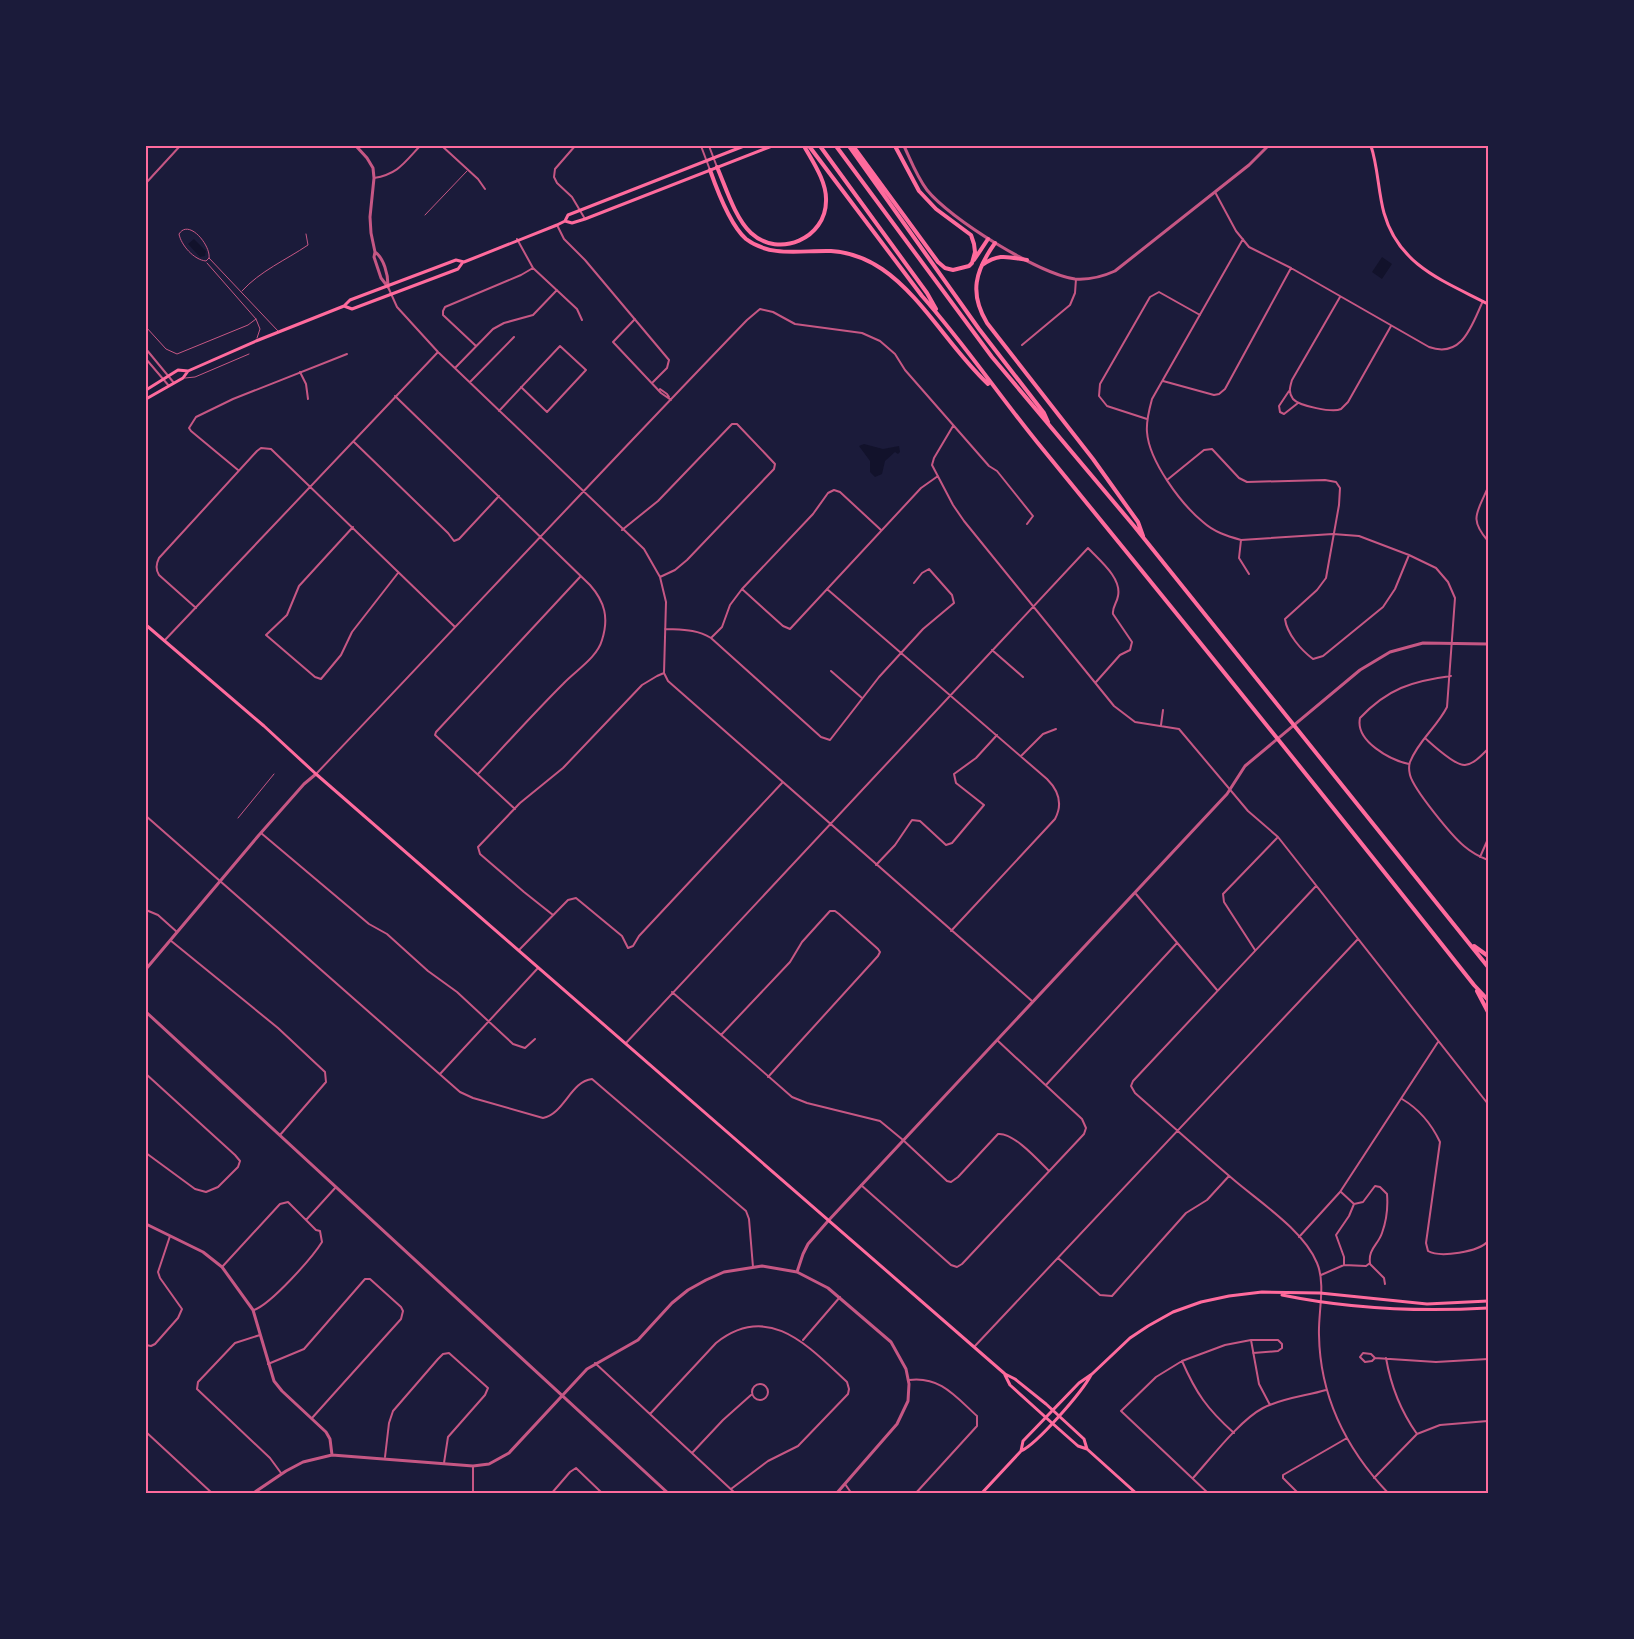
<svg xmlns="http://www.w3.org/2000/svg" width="1634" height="1639" viewBox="0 0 1634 1639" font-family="Inter,sans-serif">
  <rect width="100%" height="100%" fill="#1b1b3a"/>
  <path fill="#12122b" d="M194,239l12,12 -1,5 -5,1 -12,-13z
    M1382,257l10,7 -10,15 -10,-7z
    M864,444l19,5 16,-3 1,6 -2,2 -3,-2 -10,9 -3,13 -7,3 -5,-5v-11l-11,-15z"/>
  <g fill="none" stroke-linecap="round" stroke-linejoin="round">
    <path stroke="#c65784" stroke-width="1" d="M425,215l42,-44
      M209,258l-3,3c-12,-1 -25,-16 -27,-27 10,-16 32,12 30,24l69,73
      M207,263l49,56 4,10 -3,9
      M242,291c18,-20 44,-31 66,-46l-2,-11
      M146,327l20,22 11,5 71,-29 8,-6
      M185,378l10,-1 54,-23
      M238,818l36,-44"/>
    <path stroke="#c65784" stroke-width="2" d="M442,146l36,33 7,10
      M575,146l-20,23 -1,8 3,6 15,14 13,22
      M701,146l9,24
      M709,146l8,21
      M374,178c24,-4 30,-15 46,-32
      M146,183l34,-37
      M1215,192l21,39 13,16 42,21 138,79c34,12 43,-23 54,-46
      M557,225l7,14 21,21 84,100 -2,8 -14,14
      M517,239l16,29 44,41 5,11
      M1243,239l-91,160c-3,11 -6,22 -5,33 2,29 34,72 56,90 11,10 24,14 38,18l92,-6 26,2 50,19 27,13 12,14 7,16 -8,109c-10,20 -29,34 -37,55 -1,3 -1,9 0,13 4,15 42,61 54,71 7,6 16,11 24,14
      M388,287l9,20 41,45 206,197 16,28 6,25 -2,71 4,8 364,320
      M1340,297l-48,83c-2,7 -4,12 1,19 6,7 40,14 48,10 1,-1 6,-6 7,-7l43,-76
      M635,319l-22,23 48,51 10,7
      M1022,345l48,-40 5,-12 1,-14
      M476,346l-33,-31v-4l2,-4 76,-32 12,-7
      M146,349l28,34
      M146,359l23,27
      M455,368l38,-39 11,-6 29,-8 24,-25
      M300,372l6,12 2,15
      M1163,381l51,14 5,-1 6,-5 66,-121
      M470,382l44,-45
      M660,389l7,5 2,3
      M1289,391l-10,15 1,6 4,2 14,-11
      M395,396l195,189c15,17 19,33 12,55 -5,18 -27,31 -39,44 -29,29 -57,60 -85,90
      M499,411l61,-65 26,24 -39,42 -26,-25
      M1147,419l-40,-13 -8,-10 1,-12 50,-87 9,-5 41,23
      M953,426l-19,32 -2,7 21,40 11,16 150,185 21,16 44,7 69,82 30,26 210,267
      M354,442l94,91 6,8 5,-2 40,-43
      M238,470l-47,-39 -2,-3 7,-11 37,-18 114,-45
      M1167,480l37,-30 8,-1 27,29 8,4 78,-2 11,2 4,6 -1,17 -13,73 -9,12 -32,29c2,15 16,31 28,40l10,-3 60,-49 12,-18 14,-34
      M1488,487c-10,25 -20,31 0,54
      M353,527l-54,59 -12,29 -21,20 49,42 6,2 20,-24 11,-23 46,-59
      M622,530l36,-29 74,-77h5l38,40 -1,5 -87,91 -12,10 -15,7
      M1241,540l-2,18 10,16
      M742,589l41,37 7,3 131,-141 17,-12
      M827,589l220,190c12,12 16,25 8,40l-104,112
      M196,608l-37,-33c-4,-6 -3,-11 0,-17l98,-107 4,-3 10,1 184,178
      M665,629c18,1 31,0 46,9l110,99 9,3 49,-63 44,-48 31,-26 -2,-8 -23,-26 -7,4 -8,10
      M711,638l11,-11 8,-22 12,-16 71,-75 15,-21 6,-3 6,2 41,38
      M164,641l274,-289
      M992,650l31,27
      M831,671l31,27
      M1161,725l2,-15
      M1425,738c8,7 30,28 40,27 9,-1 17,-10 23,-16
      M1021,756l22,-22 13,-5
      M1409,764c-19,-4 -54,-23 -49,-46 27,-29 52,-37 91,-42
      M316,774c144,-151 286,-304 431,-454l13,-11 13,3 22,12 67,9 18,8 15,13 10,16 84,96 8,5 36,45 -6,8
      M515,809l-80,-74 1,-3 144,-155
      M146,816l314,276 13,6 70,20c21,-4 28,-37 49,-39l154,132 3,8 4,48
      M261,833l108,91 18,10 41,37 29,21 56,52 12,4 10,-9
      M1480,857l8,-18
      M876,865l19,-20 17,-25 8,1 26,24 6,-2 32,-38 -28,-22 -2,-9 22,-16 21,-23
      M1316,886l-183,195 -2,5 4,7c33,29 66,59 99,87 27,23 70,51 83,83 9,21 1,50 2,72 1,63 27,114 70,159
      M1136,894l81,96
      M146,910l12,5 19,17
      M553,915l-29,-23 -44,-38 -2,-7 42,-44 43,-35 79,-83 15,-9 7,-3
      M170,940l108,88 47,44 1,10 -46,53
      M519,950l49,-50 8,-2 46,38 6,12 5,-2 6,-10 143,-153
      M1255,950l-31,-48 -1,-8 55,-57
      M672,992l120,105 15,6 73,18 23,19 44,41 4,1 7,-5 40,-43c15,-2 40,26 51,37
      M721,1035l69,-73 12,-20 28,-31h5l4,3 39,35 2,3 -2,4 -110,121
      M626,1043l462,-495c11,12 34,30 30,48 -1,7 -6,11 -5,18l19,28 -2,8 -10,5 -24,27
      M146,1074l89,81 5,6 -2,6 -20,20 -12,5 -11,-3 -49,-36
      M440,1074l98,-106
      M1046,1085l131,-142
      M1402,1099c17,10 29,24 38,43l-14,101 2,8c12,7 51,1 60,-10
      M861,1185l90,80 6,2 5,-3 122,-130 2,-6 -4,-9 -85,-79
      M1341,1192l13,12
      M306,1220l30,-33
      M1299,1237l41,-45 98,-150
      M1058,1258l42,37 12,1 74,-83 21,-13 22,-24
      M1370,1264l14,14 1,6
      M1344,1265v-8l-8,-22 13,-19 5,-12
      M222,1267l58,-63 8,-2 28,28 4,1 2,11c-10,16 -51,62 -68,68
      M1321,1275l23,-10 22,1 4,-3c-2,-14 8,-18 12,-30 4,-11 6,-27 5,-39l-7,-7 -5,-1 -12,16 -9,2
      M260,1335l-25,8 -37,39 -1,7 73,69 11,15
      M803,1340l37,-43
      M1251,1340l8,44 11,21
      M146,1345l5,1 4,-2 23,-26 4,-9 -22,-31 -2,-6 12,-36
      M974,1347l384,-408
      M1375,1358l-3,3 -7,1 -5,-5 3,-4 8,1 4,4 61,4 52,-3
      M1386,1358c5,29 14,52 31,76
      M1182,1361c14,32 25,48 52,72
      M595,1363l141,131
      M268,1364l36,-15 61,-70h5l31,28 2,4 -2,8 -89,99
      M909,1380c31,-4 46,16 68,36v10l-62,68
      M752 1392a8 8 0 1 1 16 0a8 8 0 1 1-16 0Z
      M650,1414l66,-71c53,-42 93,4 131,39l2,7 -1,5 -50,52 -30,15 -37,28
      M146,1432l67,62
      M692,1453l31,-33 28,-25
      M385,1457l4,-34 4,-12 45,-52 5,-5 6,-1 39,35 -3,7 -37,42 -4,26
      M1193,1478c18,-20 47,-58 70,-70 19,-10 43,-12 63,-18
      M1374,1478l43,-44 23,-9 48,-4
      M845,1484l7,10
      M473,1494v-28
      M551,1494l19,-22 6,-4 27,26
      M1209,1494l-88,-83 35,-34 26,-16 43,-16 26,-5h27l4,4v4l-4,3 -25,2
      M1299,1494l-16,-16v-3l64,-37"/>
    <path stroke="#c65784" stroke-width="3" d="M356,146l11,12 6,10 1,10 -4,39 1,16 4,19 -1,5 7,21 7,9
      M904,146c7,15 13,31 23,44 23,29 112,84 148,89 14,1 29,-3 40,-8l134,-106 19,-19
      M375,252c9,6 13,23 13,33
      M146,969l113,-134 45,-51 12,-10
      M146,1012l523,482
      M146,1224l57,28 19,15 31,43 21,71 8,10 44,41 4,7 2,16
      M797,1272l6,-18 5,-10 20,-23 399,-427 18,-28 115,-96 30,-18 33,-9 65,1
      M252,1494l34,-23 17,-9 29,-7 141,11 16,-2 20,-11 78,-84 51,-29 34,-37 16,-13 18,-10 18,-8 38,-6 35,6 31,16 63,54 15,27 3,15 -1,17 -11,23 -61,70"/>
    <path stroke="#ff6b9d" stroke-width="3" d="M1371,146c7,21 7,45 13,67 15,53 60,68 104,91
      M565,221l7,2 13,-4 187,-73
      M344,306l8,3 106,-40 5,-7
      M146,390l32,-20 10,1
      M146,399l37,-21 5,-7 68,-30 88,-35 6,-6 106,-40 8,2 93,-37 8,-4 3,-6 176,-69
      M146,625l118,101 52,48 658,573 31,27 10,5 31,25 38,35 3,10
      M1282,1295c68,14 137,17 206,13
      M1005,1375l5,10 42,38 26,23 9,3 50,45
      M1021,1451l2,-10 56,-58 13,-9 38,-36 18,-12 25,-14 28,-10 28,-6 33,-4 58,1 107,11 61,-3
      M981,1494l40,-43c16,-7 61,-59 70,-76"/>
    <path stroke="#ff6b9d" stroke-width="4" d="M809,146l113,150c41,46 76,98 115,146 147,180 293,361 437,543l14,15
      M820,146l107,147 9,16
      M836,146l156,211 142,169 354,441
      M849,146l130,183 65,84 4,9
      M853,146l85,116 7,6 8,2 16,-4 3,-3 3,-11 -1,-8 -3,-9 -35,-26 -17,-18 -24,-45
      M717,167c9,21 18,51 34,66 28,26 75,5 75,-32 1,-19 -13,-39 -22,-55
      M710,170c7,20 20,55 36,69 25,19 56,11 85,12 18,1 36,8 51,18 40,27 69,81 106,115
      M995,243c-20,28 -26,50 -8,80l106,136 45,63 5,14
      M974,260l14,-21
      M982,265c18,-12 25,-8 45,-5
      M1474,946l14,10
      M1477,991l11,21"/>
  </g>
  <rect width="1634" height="1639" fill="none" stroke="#1b1b3a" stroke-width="294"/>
  <rect x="147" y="147" width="1340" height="1345" fill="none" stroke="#ff6b9d" stroke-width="2"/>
</svg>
